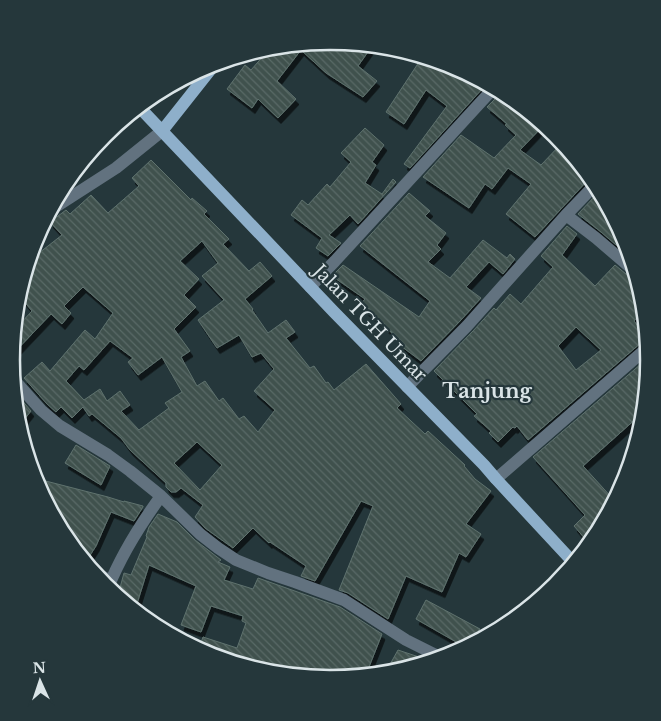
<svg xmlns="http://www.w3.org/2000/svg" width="661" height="721" viewBox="0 0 661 721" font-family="'Libre Baskerville',serif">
  <defs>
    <pattern id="building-back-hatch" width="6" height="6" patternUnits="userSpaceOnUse" patternTransform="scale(1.25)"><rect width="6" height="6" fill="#3f514d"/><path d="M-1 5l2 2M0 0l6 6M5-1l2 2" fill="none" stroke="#5a6a67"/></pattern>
    <filter id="shadow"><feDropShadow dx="3" dy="5.5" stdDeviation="0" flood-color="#0009"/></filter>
  </defs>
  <rect width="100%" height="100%" fill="#25373b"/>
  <path fill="url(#building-back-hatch)" stroke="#5f726e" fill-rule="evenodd" filter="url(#shadow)" d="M330,41l40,8 -12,17 19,15 -14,16 -37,-24 -25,-23 -24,31 19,18 -18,19 -20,-19 -6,9 -25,-19 18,-24 6,5 14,-16z
    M421,59l32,7 31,21 -74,81 -6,-4 43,-58 -21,-16 -22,34 -18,-12z
    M498,96l45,30 -23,24 21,15 21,-22 25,38 -27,29 -25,27 -29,-23 25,-30 -23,-16 -16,21 -7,-5 -16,24 -46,-31 38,-42 33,23 22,-23 -11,-10 2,-1 -20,-17z
    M365,128l19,17 -12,17 4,3 -11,18 17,11 11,-15 3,3 -38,42 -8,-9 -21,20 12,8 -13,13 -12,-8 6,-10 -31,-23 11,-15 6,5 19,-21 3,3 21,-25 -10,-9z
    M151,160l40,40 1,-2 15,13 -3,3 25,25 -6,5 26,27 11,-9 12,14 -27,23 8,10 -1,1 16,23 18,-13 9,12 -9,6 24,30 4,-2 12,17 2,-1 6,8 32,-26 35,40 -4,4 28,26 3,-3 37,34 -1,1 11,13 16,12 -25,33 15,10 -15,23 -7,-4 -17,39 -36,-16 -18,43 -40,-26 -9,-3 34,-84 -12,-5 -46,80 -14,-5 5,-10 -36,-24 -1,1 -16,-15 -20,20 -28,-20 -10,-11 8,-12 -22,-17 -5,4h-5l-5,-5v-4l-36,-33 -9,-12 -29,-24 -3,2 -6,-9 -11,11 -11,-11 -5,5 -9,-8 -23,-26 18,-16 8,9 35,-41 10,9 18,-26 -30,-26 -19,19 7,7 -9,11 -11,-10 -39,41 6,-29 14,-15 -9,-11 11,-54 5,7 23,-18 -12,-13 16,-12 4,4 21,-19 17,18 31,-27 -7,-8zM202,241l16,22 -16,13 22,24 -26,20 19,28 22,-13 13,22 9,-4 13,16 -20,22 21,19 -17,22 -14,-16 -5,3 -16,-21 -4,3 -14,-20 -8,5 -16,-29 9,-6 -16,-22 22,-22 -12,-12 15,-16 -19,-18zM110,341l23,17 -5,4 10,13 24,-18 20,35 -17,11 4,5 -30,22 -18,-19 9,-6 -10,-14 -13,10 -7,-12 -16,11 -18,-19 13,-15 5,4zM197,442l25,23 -22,25 -26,-27z
    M409,193l21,18 -5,5 21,17 -9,12 4,4 -13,13 22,16 33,-38 24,18 3,-4 5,5 -12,15 -14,-12 -23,25 15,11 -20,22 -40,41 -20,-15 1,-1 -12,-14 -30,-26 5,-6 -33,-23 11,-11 76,52 11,-16 -70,-55z
    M596,195l30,44 3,17 -28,-24 -23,-18z
    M567,226l10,8 -15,21 33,31 20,-21 11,9 7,3 7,37 -6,7 10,13 2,6 -4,2 -114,98 -11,-14 -2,2 -2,-1 -15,15 -9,-9 2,-2 -17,-15 3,-2 -43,-43 39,-40 21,-23 2,2 14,-16 11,10 32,-37 -12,-11zM576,327l25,23 -25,20 -18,-24z
    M649,357l1,4 -11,55 -56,50 31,34 -27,41 -13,-15 11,-11 -52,-58z
    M19,397l12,14 -8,10 -4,-21z
    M76,445l34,21 -9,19 -36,-22z
    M34,478l74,19 16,5v-1l19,5v1l-9,14 -23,-9 -15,34 -9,14 -52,-78z
    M158,514l19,8 18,18 26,20 -3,2 12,5 -6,13 29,9 5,-11 82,29 42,27 -15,38 -37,8 -116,-24 -8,-2 -7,-5 4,-12 34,11 9,-25 -4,-2 1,-5 -32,-10 -10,26 -20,-7 15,-39 -47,-21 -13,42 -18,-12 6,-22 7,2 16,-38 -1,-1 3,-9z
    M426,600l54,29 -2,2 6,3 -19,13 -49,-28z
    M398,650l30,10 -40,8z"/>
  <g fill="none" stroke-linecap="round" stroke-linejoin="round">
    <path stroke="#62727f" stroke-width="12" d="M57,206l59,-38 46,-37
      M566,215l30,23 35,30
      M310,287l25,-26 156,-170
      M16,382l25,28 19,16 48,29 22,16 31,25 39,38 18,14 18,12 32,13 27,9 49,18 62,40 36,18
      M407,387l60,-61 99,-111 26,-27
      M496,479l151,-131
      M96,573l14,8
      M108,588c13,-33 32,-63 53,-92"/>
    <path stroke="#8eafca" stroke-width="12" d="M142,110l192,202 150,153 12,14 77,83
      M162,131l53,-67"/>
  </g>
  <g text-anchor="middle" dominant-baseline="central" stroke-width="4.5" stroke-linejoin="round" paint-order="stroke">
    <g font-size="18" fill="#dae4e7" stroke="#25373b">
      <text transform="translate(370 323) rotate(46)">Jalan TGH Umar</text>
    </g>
    <g font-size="20" font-weight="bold" fill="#dae4e7" stroke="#25373b">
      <text x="487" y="391">Tanjung</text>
    </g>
  </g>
  <path d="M0 0H661V721H0ZM20 360a310 310 0 1 1 620 0a310 310 0 1 1-620 0Z" fill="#25373b" fill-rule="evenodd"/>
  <path fill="none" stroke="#dae4e7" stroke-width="2.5" d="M20 360a310 310 0 1 1 620 0a310 310 0 1 1-620 0Z"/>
  <g transform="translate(40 681) rotate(357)" stroke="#25373b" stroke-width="4" paint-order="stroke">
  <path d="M0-4L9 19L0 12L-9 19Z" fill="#dae4e7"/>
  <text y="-8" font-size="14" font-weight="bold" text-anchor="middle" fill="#dae4e7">N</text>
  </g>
</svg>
